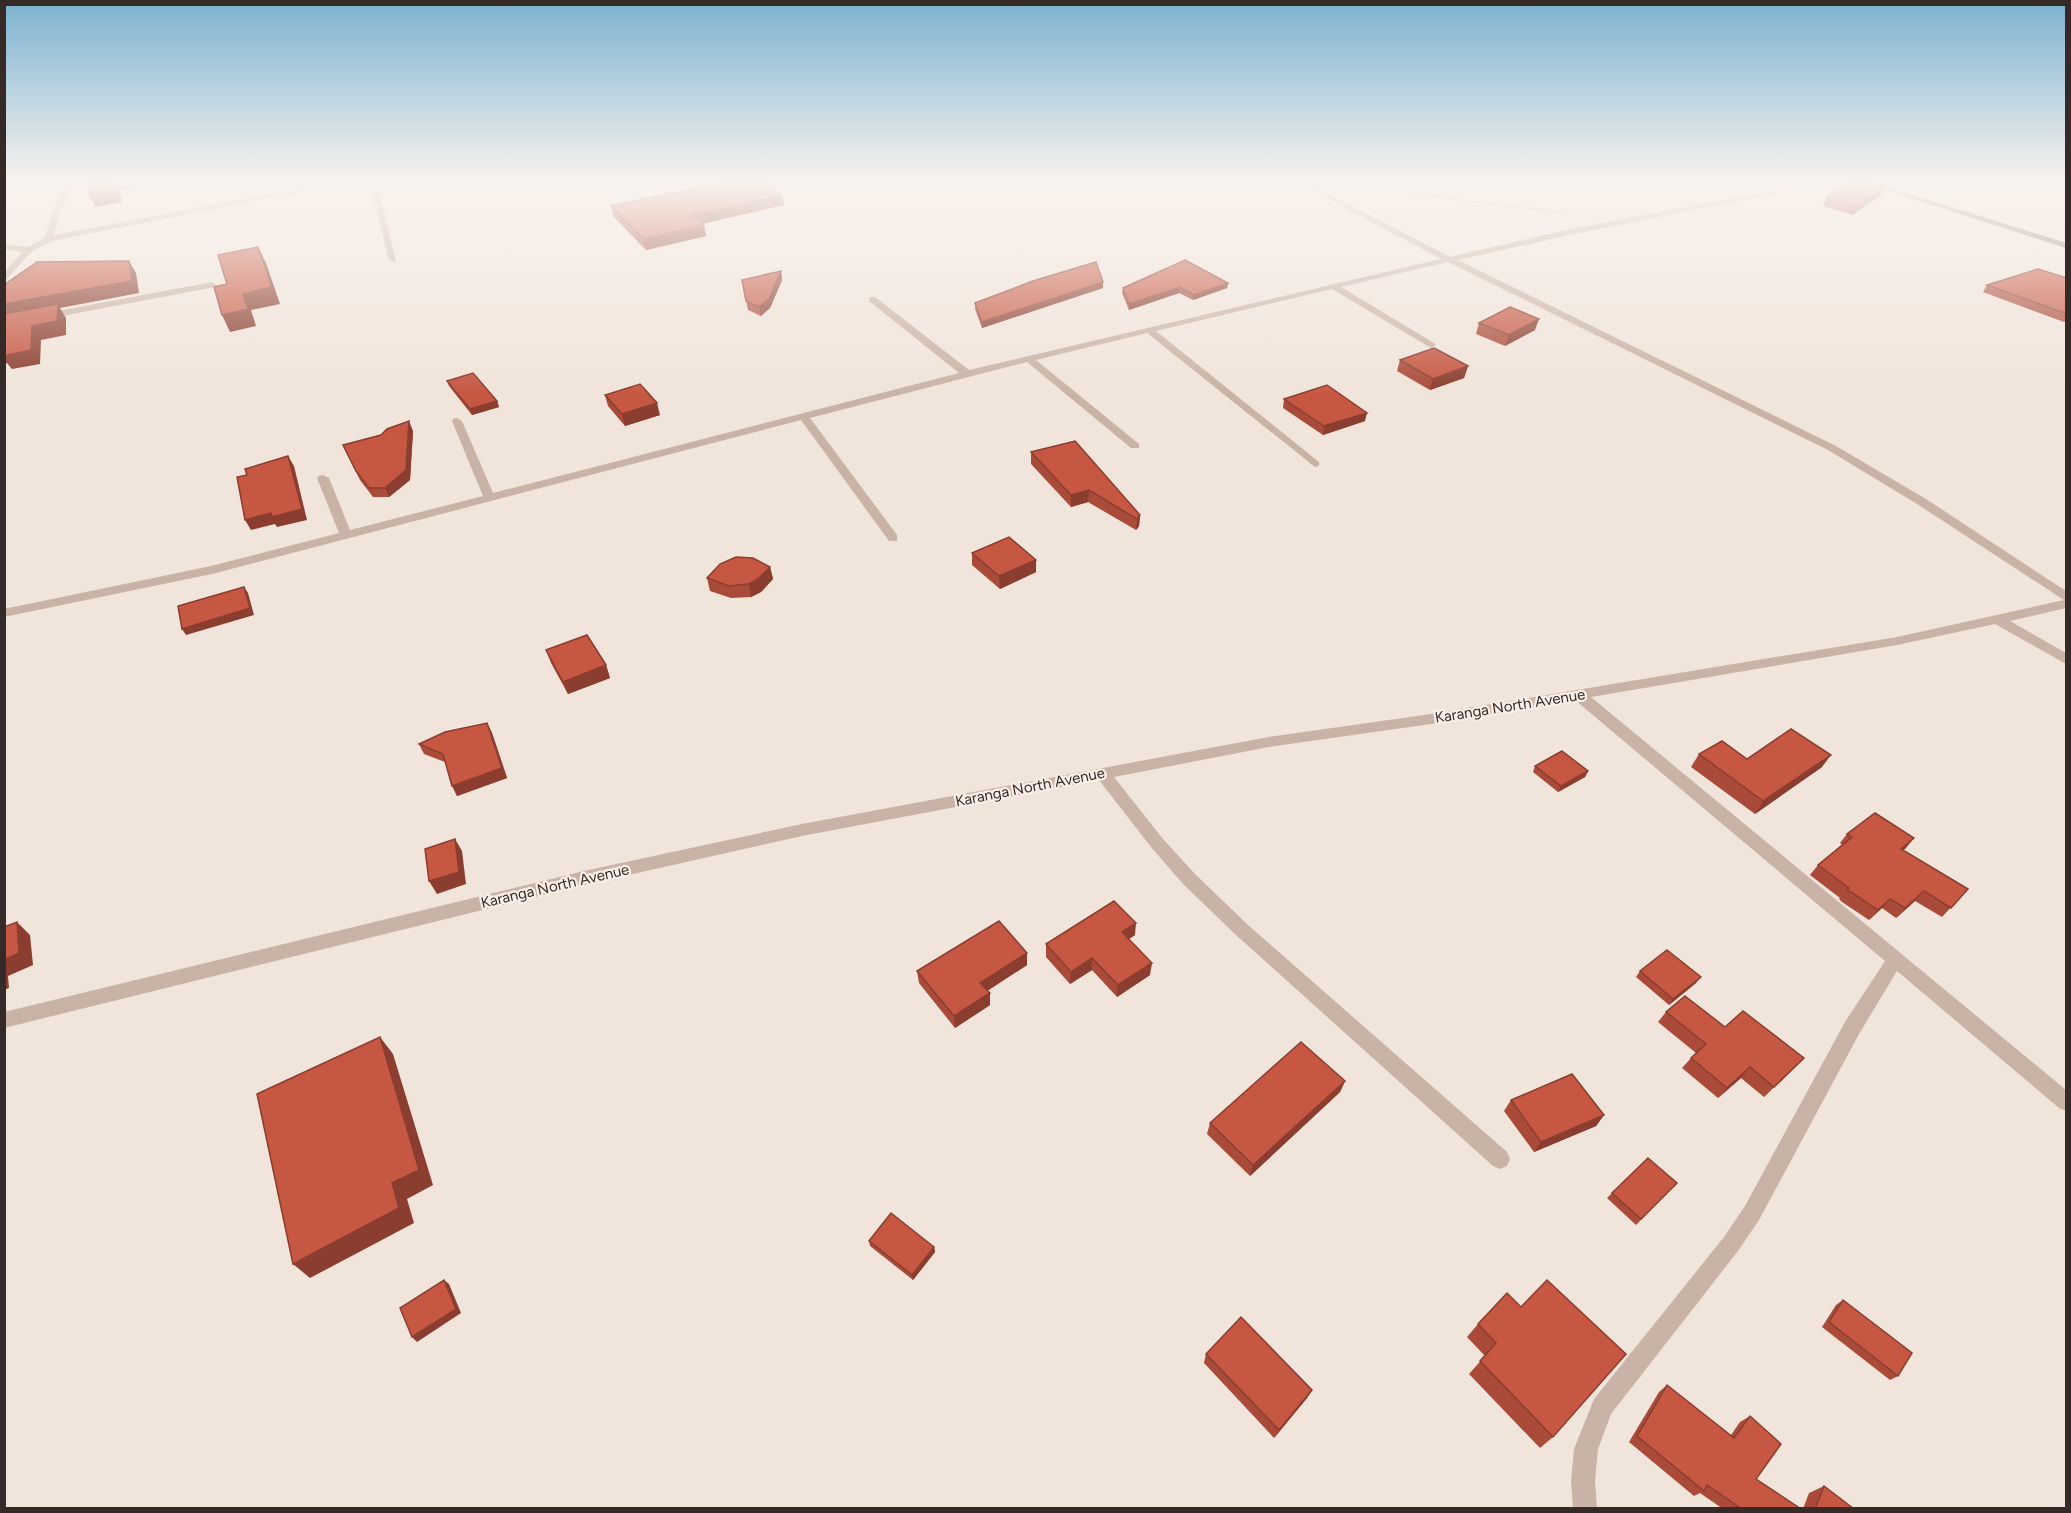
<svg xmlns="http://www.w3.org/2000/svg" width="2071" height="1513" font-family="Figtree,sans-serif">
<style>
.lines{fill:none;stroke-linecap:round;stroke-linejoin:round}
.path{stroke:#b59d90;stroke-width:2;stroke-dasharray:1.5 1.5;stroke-linecap:butt}
.street{fill:#c9b3a6;fill-rule:evenodd}
.secondary{fill:#9d8177;fill-rule:evenodd}
.wall{fill:#aa4b3a}
.shaded-wall{fill:#8b3d2f}
.building{fill:#c65743;stroke:#8b3d2f;stroke-width:1.5}
.labels{text-anchor:middle;dominant-baseline:central;stroke-width:4.5;stroke-linejoin:round;paint-order:stroke}
.street-label{font-size:15px;fill:#352a27;stroke:#f9efe6}
</style>
<rect width="100%" height="100%" fill="#f1e4da"/>
<g class="lines">
<!-- path -->
<g class="path">
<path d="M2059,183L2066,187"/>
<path d="M1352,186L1565,213"/>
</g>
<!-- street -->
<g class="street">
<path d="M65,183H73L61,210L54,235L328,183H345L52,241L31,252L4,282V273L22,252L4,249V244L27,247L45,238L53,210Z"/>
<path d="M370,183H378L396,262L389,260Z"/>
<path d="M596,183H604L607,188L600,190Z"/>
<path d="M1298,183H1308L1450,257L1570,229L1811,183H1828L1570,235L1458,260L1836,446L1926,499L2066,591V608L2010,621L2066,653V664L1995,624L1897,645L1591,697L2066,1090V1111L2059,1108L1897,971L1859,1034L1759,1220L1738,1251L1611,1414L1598,1449L1595,1481L1597,1508H1573L1571,1481L1574,1449L1594,1399L1724,1237L1745,1206L1845,1022L1885,961L1575,700L1431,724L1269,747L1114,777L1163,839L1195,874L1248,925L1507,1152L1510,1159L1507,1166L1500,1169L1493,1166L1236,935L1183,884L1151,847L1099,780L802,836L584,885L4,1028V1012L584,871L802,824L1269,737L1431,714L1897,637L2064,600L1917,504L1828,450L1448,262L1341,287L1434,343L1436,345L1431,348L1332,289L1156,331L1319,462V466L1315,467L1147,333L1036,360L1139,444V448H1131L1027,362L810,418L897,535V541H889L801,420L212,574L4,617V609L211,566L339,533L317,478L319,476L323,475L329,478L350,530L483,496L452,421L453,419L457,418L462,421L493,493L959,373L869,301V297H875L969,370L1441,259Z"/>
<path d="M212,282L217,285L215,287L4,327V321Z"/>
</g>
<!-- secondary -->
<path class="secondary" d="M1863,183H1875L2066,243V248Z"/>
</g>
<!-- wall -->
<g class="wall">
<path d="M1885,186L1880,196L1852,215L1823,206L1827,196Z"/>
<path d="M784,205L702,224L706,236L646,250L613,216L611,206Z"/>
<path d="M781,271L782,280L770,308L761,316L748,310L742,280Z"/>
<path d="M2067,278V320L2064,322L1983,292L1987,285Z"/>
<path d="M1103,282V288L982,328L975,309V303Z"/>
<path d="M1228,283L1227,288L1193,300L1179,293L1129,310L1122,293L1123,288Z"/>
<path d="M1479,323L1535,330L1505,346L1476,334Z"/>
<path d="M1400,360L1468,366L1464,378L1430,390L1397,371Z"/>
<path d="M447,381L497,401L499,407L472,415L449,386Z"/>
<path d="M605,395L660,415L625,426L608,406Z"/>
<path d="M1284,399L1365,421L1323,435L1283,408Z"/>
<path d="M413,431L410,480L389,497H373L360,480L343,445Z"/>
<path d="M1031,452L1140,515L1139,526L1136,530L1088,502L1071,507L1031,464Z"/>
<path d="M972,553L1036,560V572L1000,589L972,565Z"/>
<path d="M770,567L773,579L761,592L751,597L731,598L710,591L707,578Z"/>
<path d="M546,650L606,665L610,678L568,694L551,663Z"/>
<path d="M487,723L492,733L507,778L457,796L445,762L424,754L419,744Z"/>
<path d="M1699,754L1747,759L1822,767L1755,814L1691,767Z"/>
<path d="M1535,766L1588,771L1585,777L1558,792L1533,772Z"/>
<path d="M1847,834L1906,848L1903,850L1968,889L1942,917L1915,901L1896,918L1882,908L1869,920L1842,902L1839,899L1840,898L1810,875L1818,865L1842,845L1840,843Z"/>
<path d="M1135,935L1129,939L1150,975L1117,997L1092,970L1070,984L1046,957V944Z"/>
<path d="M1027,965L987,991L990,993V1005L955,1028L919,983L917,971Z"/>
<path d="M1640,971L1696,983L1669,1005L1636,977Z"/>
<path d="M1666,1012L1725,1027L1794,1068L1764,1097L1741,1078L1718,1098L1682,1068L1691,1058L1696,1053L1658,1022Z"/>
<path d="M1345,1081L1340,1092L1250,1176L1207,1134L1210,1123Z"/>
<path d="M1511,1100L1604,1115L1596,1126L1534,1152L1504,1111Z"/>
<path d="M1677,1183L1636,1225L1607,1198L1612,1193Z"/>
<path d="M869,1241L934,1247L935,1252L913,1280L870,1246Z"/>
<path d="M1843,1300L1898,1376L1890,1380L1822,1327L1836,1305Z"/>
<path d="M1521,1307L1553,1437L1540,1448L1469,1374L1485,1356L1467,1337L1478,1324Z"/>
<path d="M1206,1354L1312,1390L1307,1398L1274,1438L1204,1363Z"/>
<path d="M1667,1385L1731,1435L1740,1422L1750,1416L1756,1479L1801,1509H1723L1700,1493L1694,1496L1629,1442L1659,1392Z"/>
<path d="M1824,1486L1854,1509H1803L1809,1493Z"/>
</g>
<!-- shaded-wall -->
<g class="shaded-wall">
<path d="M114,183H153L119,189L122,202L96,207L89,195Z"/>
<path d="M1885,186L1880,196L1852,215L1857,206Z"/>
<path d="M782,195L784,205L695,225L693,215Z"/>
<path d="M704,225L706,236L646,250L644,239Z"/>
<path d="M258,247L266,263L280,304L251,310L256,326L230,332L222,315L243,294Z"/>
<path d="M129,261L136,273L139,293L60,308L66,318V335L41,340L40,364L12,369L7,363L4,364V304Z"/>
<path d="M781,271L782,280L770,308L761,316L759,307Z"/>
<path d="M1103,282V288L982,328V322Z"/>
<path d="M1228,283L1227,288L1193,300L1194,295Z"/>
<path d="M1180,287L1179,293L1129,310V304Z"/>
<path d="M1539,319L1535,330L1505,346L1509,335Z"/>
<path d="M1468,366L1464,378L1430,390L1433,379Z"/>
<path d="M497,401L499,407L472,415L470,409Z"/>
<path d="M657,403L660,415L625,426L622,414Z"/>
<path d="M1367,413L1365,421L1323,435L1324,426Z"/>
<path d="M409,421L413,431L410,480L389,497L385,488Z"/>
<path d="M288,456L294,466L307,520L277,527L275,524L251,530L245,520Z"/>
<path d="M1089,490L1088,502L1071,507V495Z"/>
<path d="M1140,515L1139,526L1136,530L1137,519Z"/>
<path d="M1036,560V572L1000,589L999,576Z"/>
<path d="M770,567L773,579L761,592L751,597L749,584Z"/>
<path d="M244,587L248,593L254,615L186,635L182,629Z"/>
<path d="M606,665L610,678L568,694L563,682Z"/>
<path d="M487,723L492,733L507,778L457,796L452,786Z"/>
<path d="M1831,755L1822,767L1755,814L1763,801Z"/>
<path d="M1588,771L1585,777L1558,792L1561,786Z"/>
<path d="M1914,838L1906,848L1893,859L1901,849Z"/>
<path d="M455,839L462,851L466,884L437,894L429,881Z"/>
<path d="M1924,891L1915,901L1896,918L1905,908Z"/>
<path d="M1890,899L1882,908L1869,920L1878,910Z"/>
<path d="M17,922L30,935L33,965L8,976L9,988L4,990V960Z"/>
<path d="M1136,923L1135,935L1121,944L1122,932Z"/>
<path d="M1027,953V965L981,995L980,983Z"/>
<path d="M1092,958V970L1070,984L1071,972Z"/>
<path d="M1152,963L1150,975L1117,997L1118,985Z"/>
<path d="M1701,977L1696,983L1669,1005L1673,999Z"/>
<path d="M990,993V1005L955,1028L954,1016Z"/>
<path d="M380,1037L393,1054L433,1185L407,1199L414,1223L310,1278L293,1264L392,1183Z"/>
<path d="M1750,1067L1741,1078L1718,1098L1727,1088Z"/>
<path d="M1345,1081L1340,1092L1250,1176L1253,1165Z"/>
<path d="M1604,1115L1596,1126L1534,1152L1541,1142Z"/>
<path d="M934,1247L935,1252L913,1280L912,1275Z"/>
<path d="M444,1280L449,1284L461,1313L417,1342L412,1337Z"/>
<path d="M1312,1390L1307,1398L1274,1438L1279,1430Z"/>
</g>
<!-- building -->
<g class="building">
<path d="M89,183H114L115,190L89,195Z"/>
<path d="M719,183H766L782,195L693,215L704,225L644,239L611,206Z"/>
<path d="M1847,183H1872L1885,186L1857,206L1827,196Z"/>
<path d="M258,247L272,287L243,294L248,309L222,315L214,287L227,284L218,255Z"/>
<path d="M1185,260L1228,283L1194,295L1180,287L1129,304L1123,288Z"/>
<path d="M129,261L132,281L4,304V285L37,262Z"/>
<path d="M1096,262L1103,282L982,322L975,303L1033,281Z"/>
<path d="M2038,269L2067,278V314L1987,285Z"/>
<path d="M781,271L769,299L759,307L746,301L742,280Z"/>
<path d="M58,304L57,321L32,326L31,350L4,356V314Z"/>
<path d="M1510,307L1539,319L1509,335L1479,323Z"/>
<path d="M1434,348L1468,366L1433,379L1400,360Z"/>
<path d="M473,373L497,401L470,409L447,381Z"/>
<path d="M640,384L657,403L622,414L605,395Z"/>
<path d="M1327,385L1367,413L1324,426L1284,399Z"/>
<path d="M409,421L406,470L385,488H369L356,471L343,445L381,435L387,429Z"/>
<path d="M1075,441L1140,515L1137,519L1089,490L1071,495L1031,452Z"/>
<path d="M288,456L302,509L272,517L271,513L245,520L237,477L247,475L245,469Z"/>
<path d="M1009,537L1036,560L999,576L972,553Z"/>
<path d="M736,557L753,558L770,567L758,579L749,584L729,586L707,578L720,564Z"/>
<path d="M244,587L250,608L182,629L178,606Z"/>
<path d="M587,635L606,665L563,682L546,650Z"/>
<path d="M487,723L502,768L452,786L443,754L419,744L445,732Z"/>
<path d="M1791,729L1831,755L1763,801L1699,754L1722,741L1747,759Z"/>
<path d="M1562,751L1588,771L1561,786L1535,766Z"/>
<path d="M1875,813L1914,838L1901,849L1968,889L1951,908L1924,891L1905,908L1890,899L1878,910L1851,892L1847,890L1849,888L1818,865L1852,837L1847,834Z"/>
<path d="M455,839L459,872L429,881L425,849Z"/>
<path d="M1114,901L1136,923L1122,932L1152,963L1118,985L1092,958L1071,972L1046,944Z"/>
<path d="M999,921L1027,953L980,983L990,993L954,1016L917,971Z"/>
<path d="M17,922L19,953L4,960V927Z"/>
<path d="M1667,950L1701,977L1673,999L1640,971Z"/>
<path d="M1685,996L1725,1027L1743,1011L1804,1058L1774,1087L1750,1067L1727,1088L1691,1058L1706,1044L1666,1012Z"/>
<path d="M380,1037L419,1170L392,1183L399,1208L293,1264L257,1094Z"/>
<path d="M1301,1042L1345,1081L1253,1165L1210,1123Z"/>
<path d="M1572,1074L1604,1115L1541,1142L1511,1100Z"/>
<path d="M1648,1158L1677,1183L1641,1219L1612,1193Z"/>
<path d="M891,1213L934,1247L912,1275L869,1241Z"/>
<path d="M444,1280L456,1309L412,1337L400,1308Z"/>
<path d="M1547,1280L1626,1354L1553,1437L1480,1361L1496,1343L1478,1324L1507,1293L1521,1307Z"/>
<path d="M1843,1300L1912,1353L1898,1376L1829,1322Z"/>
<path d="M1241,1317L1312,1390L1279,1430L1206,1354Z"/>
<path d="M1667,1385L1734,1438L1750,1416L1781,1444L1756,1479L1801,1509H1742L1707,1485L1704,1491L1637,1436Z"/>
<path d="M1824,1486L1854,1509H1815Z"/>
</g>
<!-- sky -->
<linearGradient id="sky" x2="0" y2="1"><stop stop-color="#7bb2d0"/><stop offset="0.46" stop-color="#f9f3ee"/><stop offset="1" stop-color="#f9f3ee" stop-opacity="0"/></linearGradient>
<rect width="2071" height="395" fill="url(#sky)"/>
<g class="labels">
<!-- street labels -->
<g class="street-label">
<text transform="translate(1510 706) rotate(-9)">Karanga North Avenue</text>
<text transform="translate(1030 787) rotate(-11)">Karanga North Avenue</text>
<text transform="translate(555 886) rotate(-13)">Karanga North Avenue</text>
</g>
</g>
<!-- border -->
<rect width="2071" height="1513" fill="none" stroke="#352a27" stroke-width="12"/>
</svg>
